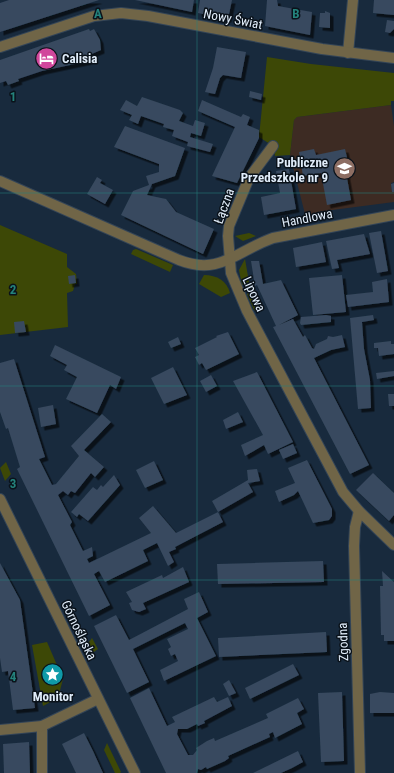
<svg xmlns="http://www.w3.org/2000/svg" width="394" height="773" font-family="'Roboto Condensed',sans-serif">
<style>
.education{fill:#3d2b23}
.green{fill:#3d4806}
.building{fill:#37495e;filter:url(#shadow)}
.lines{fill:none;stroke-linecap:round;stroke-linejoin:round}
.minor-casing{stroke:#344557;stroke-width:12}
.tertiary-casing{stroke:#344557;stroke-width:12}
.minor{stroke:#706547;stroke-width:10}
.tertiary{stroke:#706547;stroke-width:10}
.grid{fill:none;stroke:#24827c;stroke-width:1;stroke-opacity:0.55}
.labels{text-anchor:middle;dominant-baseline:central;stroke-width:3;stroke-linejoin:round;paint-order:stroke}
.street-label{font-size:13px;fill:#e1edfa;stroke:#0a121a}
.poi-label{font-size:13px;font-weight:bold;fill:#e1edfa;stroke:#0a121a;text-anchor:start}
.grid-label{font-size:13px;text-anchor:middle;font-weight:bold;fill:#24827c;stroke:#0a121a;stroke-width:3;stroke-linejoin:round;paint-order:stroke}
</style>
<defs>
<filter id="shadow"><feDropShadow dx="3.5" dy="3.5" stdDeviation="0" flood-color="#0009"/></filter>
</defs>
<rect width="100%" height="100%" fill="#182a3d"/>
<!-- education -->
<path class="education" d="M391,105L394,126V182L391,183L392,192H394V202L317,212L314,217L306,218L290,155L294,120L297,117Z"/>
<!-- green -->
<g class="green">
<path d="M267,57L311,64L394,73V101H391V105L297,117L294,120L290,155L275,156L273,146L259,137Z"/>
<path d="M0,225L67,254V267L76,274L77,284H75L73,291L67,293L68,327L0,335Z"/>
<path d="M249,233L256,236L243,241L235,236Z"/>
<path d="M136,249L173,265L170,272L131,254L133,250Z"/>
<path d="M245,259L249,282L242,285L239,270Z"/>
<path d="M204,275C217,275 227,281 230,293L221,297L199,284Z"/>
<path d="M251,292L260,310L257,311L254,310L247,294Z"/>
<path d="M6,462L11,474L5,481L0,468Z"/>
<path d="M92,638L98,649L90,655L86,646Z"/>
<path d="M47,642L63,679L58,698L43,706L32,645Z"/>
<path d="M107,743L121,772L120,773H115L104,750Z"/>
</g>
<!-- building -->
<g class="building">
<path d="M9,0H99L0,32V3Z"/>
<path d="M135,0H194L192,12Z"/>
<path d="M200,0H232L228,19L198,13Z"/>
<path d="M267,0H277L278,6L312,12L310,35L265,26Z"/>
<path d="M374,0H394V15L373,13Z"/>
<path d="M325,11L330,13V28L319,27L320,13H325Z"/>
<path d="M387,20L394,21V29L390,33L385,32Z"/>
<path d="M89,29L90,31L94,29L100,40L101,50L87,56L89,61L42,71L18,79L19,81L8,85L6,81L0,83V60Z"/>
<path d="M217,47L246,52L241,78L223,75L220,78L215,94L205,92L213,68Z"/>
<path d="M250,91L262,94L261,100L249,97Z"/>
<path d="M142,97L180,110L183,113L179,121L193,126L195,120L205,123L201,136L191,133L190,137L213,144L210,152L187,146L188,142L172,136L174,130L163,127L164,124L141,116L138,124L129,120L132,115L120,110L126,100L137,106Z"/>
<path d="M202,100L241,117L243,114L250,117L247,125L259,130V138L237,183L212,176L235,127L198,111Z"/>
<path d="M125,126L185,148L175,176L152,184L147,195L166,199L176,212L214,229L203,254L121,215L133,191L149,185L146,176L159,172V164L114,147Z"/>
<path d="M314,149L316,155L345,149L349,166L345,167L351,200L327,205L321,173L303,176L299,152Z"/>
<path d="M289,169L296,209L264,215L261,197L280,193L276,171Z"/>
<path d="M97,177L102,180L100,183L113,190L105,204L87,194Z"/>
<path d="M394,183V192H392L391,184Z"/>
<path d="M381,231L388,271L377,273L369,233Z"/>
<path d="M364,234L370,254L337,260L339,268L332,269L326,241Z"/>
<path d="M322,242L326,262L296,267L293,248Z"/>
<path d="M251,261H259L263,284L281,280L298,315L279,325L293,319L303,337L305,335L312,348L314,349L316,344L327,339L328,336L333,337L342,335L345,347L331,350L314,358L369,465L350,474L273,327L276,326L257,285L255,286Z"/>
<path d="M75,275L76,283L69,284L68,276Z"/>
<path d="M342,275L346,312L313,315L309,278Z"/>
<path d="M387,279L389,302L348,307L346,295L373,292L372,282Z"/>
<path d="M326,315L331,316V322L301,325L300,323L301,317Z"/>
<path d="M373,315L374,320L362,322L364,349L370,380L371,408L358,409L350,318Z"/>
<path d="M24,321L26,332L15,333L14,322Z"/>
<path d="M228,332L239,354L206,370L202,363L199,365L195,357L199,355L195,348L217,337L216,336Z"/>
<path d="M178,337L181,344L171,348L168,342Z"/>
<path d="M391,341V344H394V354L379,356L378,348H374V343Z"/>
<path d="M55,345L121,377L116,389L110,385L97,413L66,399L77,377L64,370L67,365L50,356Z"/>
<path d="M14,359L45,457L39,459L52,485L56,484L79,456L71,446L102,414L111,422L84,450L104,467L95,477L91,473L75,493L71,491L68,495L63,491L58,495L72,522L70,525L83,551L92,547L93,556L87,559L89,563L151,533L139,518L153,506L176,533L218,512L223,522L175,547L176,549L169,552L174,562L168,566L157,543L143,550L148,561L105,582L99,571L94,574L110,605L89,616L17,469L20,467L8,428L6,429L0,412V363Z"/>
<path d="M173,367L187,395L164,404L151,378Z"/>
<path d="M394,371V376L377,379L376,373Z"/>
<path d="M257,372L293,442L268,454L264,445L245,456L241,445L263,435L233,381Z"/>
<path d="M211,375L217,386L206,392L200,381Z"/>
<path d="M388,394H394V406H389Z"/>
<path d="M53,405L56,424L41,427L38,408Z"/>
<path d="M238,412L243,422L226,429L223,420Z"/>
<path d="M293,444L297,453L283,459L279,450Z"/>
<path d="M307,460L332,509V516L329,520L313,523L298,491L294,495L279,502L275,491L295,483L288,468Z"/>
<path d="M154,461L163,480L145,488L136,470Z"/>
<path d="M257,469L260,481L248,483L253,492L218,512L212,501L248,480L247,470Z"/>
<path d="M373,473L394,493V515L389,521L356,490Z"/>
<path d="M114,475L120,485L88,521L79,514L77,517L71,512L93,487L97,490L101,485L103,487Z"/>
<path d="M323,561L324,582L218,584L217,564Z"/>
<path d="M0,563L20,600L35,708L13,710L8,671L2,672L0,658Z"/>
<path d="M183,567L189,582L143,603L146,609L139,612L132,610L129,603L132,602L126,592L162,575L163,578Z"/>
<path d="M382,571L394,582V641H384V635H381L380,586H383Z"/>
<path d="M199,592L208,612L197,618L216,656L164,681L160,670L178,661L175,654L171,656L168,649L171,647L167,639L188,629L185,623L133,649L149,682L127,693L94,626L116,615L129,640L188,609L184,599Z"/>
<path d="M326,632L327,652L219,657L218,638Z"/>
<path d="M293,664L299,675L250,699L245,688Z"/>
<path d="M229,680L236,693L229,696L223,684Z"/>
<path d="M149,688L167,726L175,722L172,717L214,697L217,702L228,697L232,706L204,721L205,723L198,726L197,724L187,729H178L177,734L188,755H193L197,750L196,748L207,741L214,738L215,741L268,718L266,714L298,698L304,709L297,713L302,724L275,738L273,732L269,734L270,737L228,756L229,758L225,761L207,769L206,767L201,770L198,769L197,773H166L130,698Z"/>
<path d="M342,692L344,761L321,762L318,693Z"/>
<path d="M380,692L394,693V713H370V694Z"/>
<path d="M84,733L93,751L103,773H76L62,744Z"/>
<path d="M29,742L30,773H4L3,744Z"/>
<path d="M298,751L303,762L292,768L281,773H253Z"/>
</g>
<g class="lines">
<defs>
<g id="minor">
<path d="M348,53L353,0"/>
<path d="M273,146L249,178L229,226L228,236L231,273L247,311L343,492L359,511L394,545"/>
<path d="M359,511L355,527L354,546L360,773"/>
<path d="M42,726V773"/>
<path d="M0,730L42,726L98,699"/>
</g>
<g id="tertiary">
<path d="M0,47L94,16L121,13L148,16L322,49L394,58"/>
<path d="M0,181L179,260C220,276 236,251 273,238L394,215"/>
<path d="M0,499L135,773"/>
</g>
</defs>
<!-- minor casing -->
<use href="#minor" class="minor-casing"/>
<!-- tertiary casing -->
<use href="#tertiary" class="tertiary-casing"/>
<!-- minor -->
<use href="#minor" class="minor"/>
<!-- tertiary -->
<use href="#tertiary" class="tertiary"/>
</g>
<!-- grid -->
<path class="grid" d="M197,0V773M0,193H394M0,386H394M0,580H394"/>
<!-- icons -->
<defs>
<symbol id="hotel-disc" viewBox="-11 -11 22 22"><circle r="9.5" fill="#d1479c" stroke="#0a121a"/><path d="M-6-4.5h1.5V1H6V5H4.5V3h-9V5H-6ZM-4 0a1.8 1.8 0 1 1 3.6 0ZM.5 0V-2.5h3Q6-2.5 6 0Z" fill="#fff"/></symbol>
<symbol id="school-disc" viewBox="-11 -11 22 22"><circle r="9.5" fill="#8d6e63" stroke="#0a121a"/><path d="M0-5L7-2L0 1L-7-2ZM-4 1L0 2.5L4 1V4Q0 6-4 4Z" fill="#fff"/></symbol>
<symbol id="sight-disc" viewBox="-11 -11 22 22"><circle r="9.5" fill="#0f9aa8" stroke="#0a121a"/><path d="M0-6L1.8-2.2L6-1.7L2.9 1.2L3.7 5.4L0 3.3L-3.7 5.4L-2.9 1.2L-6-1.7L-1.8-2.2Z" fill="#fff"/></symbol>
</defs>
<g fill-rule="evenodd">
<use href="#hotel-disc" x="34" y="46" width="25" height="25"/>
<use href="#school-disc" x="332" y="156" width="25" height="25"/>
<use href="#sight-disc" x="40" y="662" width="25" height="25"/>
</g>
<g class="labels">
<!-- street labels -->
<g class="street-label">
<text transform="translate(233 19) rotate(11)">Nowy Świat</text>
<text transform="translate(224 206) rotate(-70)">Łączna</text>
<text transform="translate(307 218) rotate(-11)">Handlowa</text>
<text transform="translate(254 294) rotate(65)">Lipowa</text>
<text transform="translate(79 630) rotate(64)">Górnośląska</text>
<text transform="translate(343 642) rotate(-92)">Zgodna</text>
</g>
<!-- poi labels -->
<g class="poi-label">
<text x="62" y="58">Calisia</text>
<text x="328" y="162" text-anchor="end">Publiczne<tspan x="328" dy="15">Przedszkole nr 9</tspan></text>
<text x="53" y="696" text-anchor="middle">Monitor</text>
</g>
</g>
<g class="grid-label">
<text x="98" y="18">A</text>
<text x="296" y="18">B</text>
<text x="13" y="101">1</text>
<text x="13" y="294">2</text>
<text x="13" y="488">3</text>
<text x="13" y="681">4</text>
</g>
</svg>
